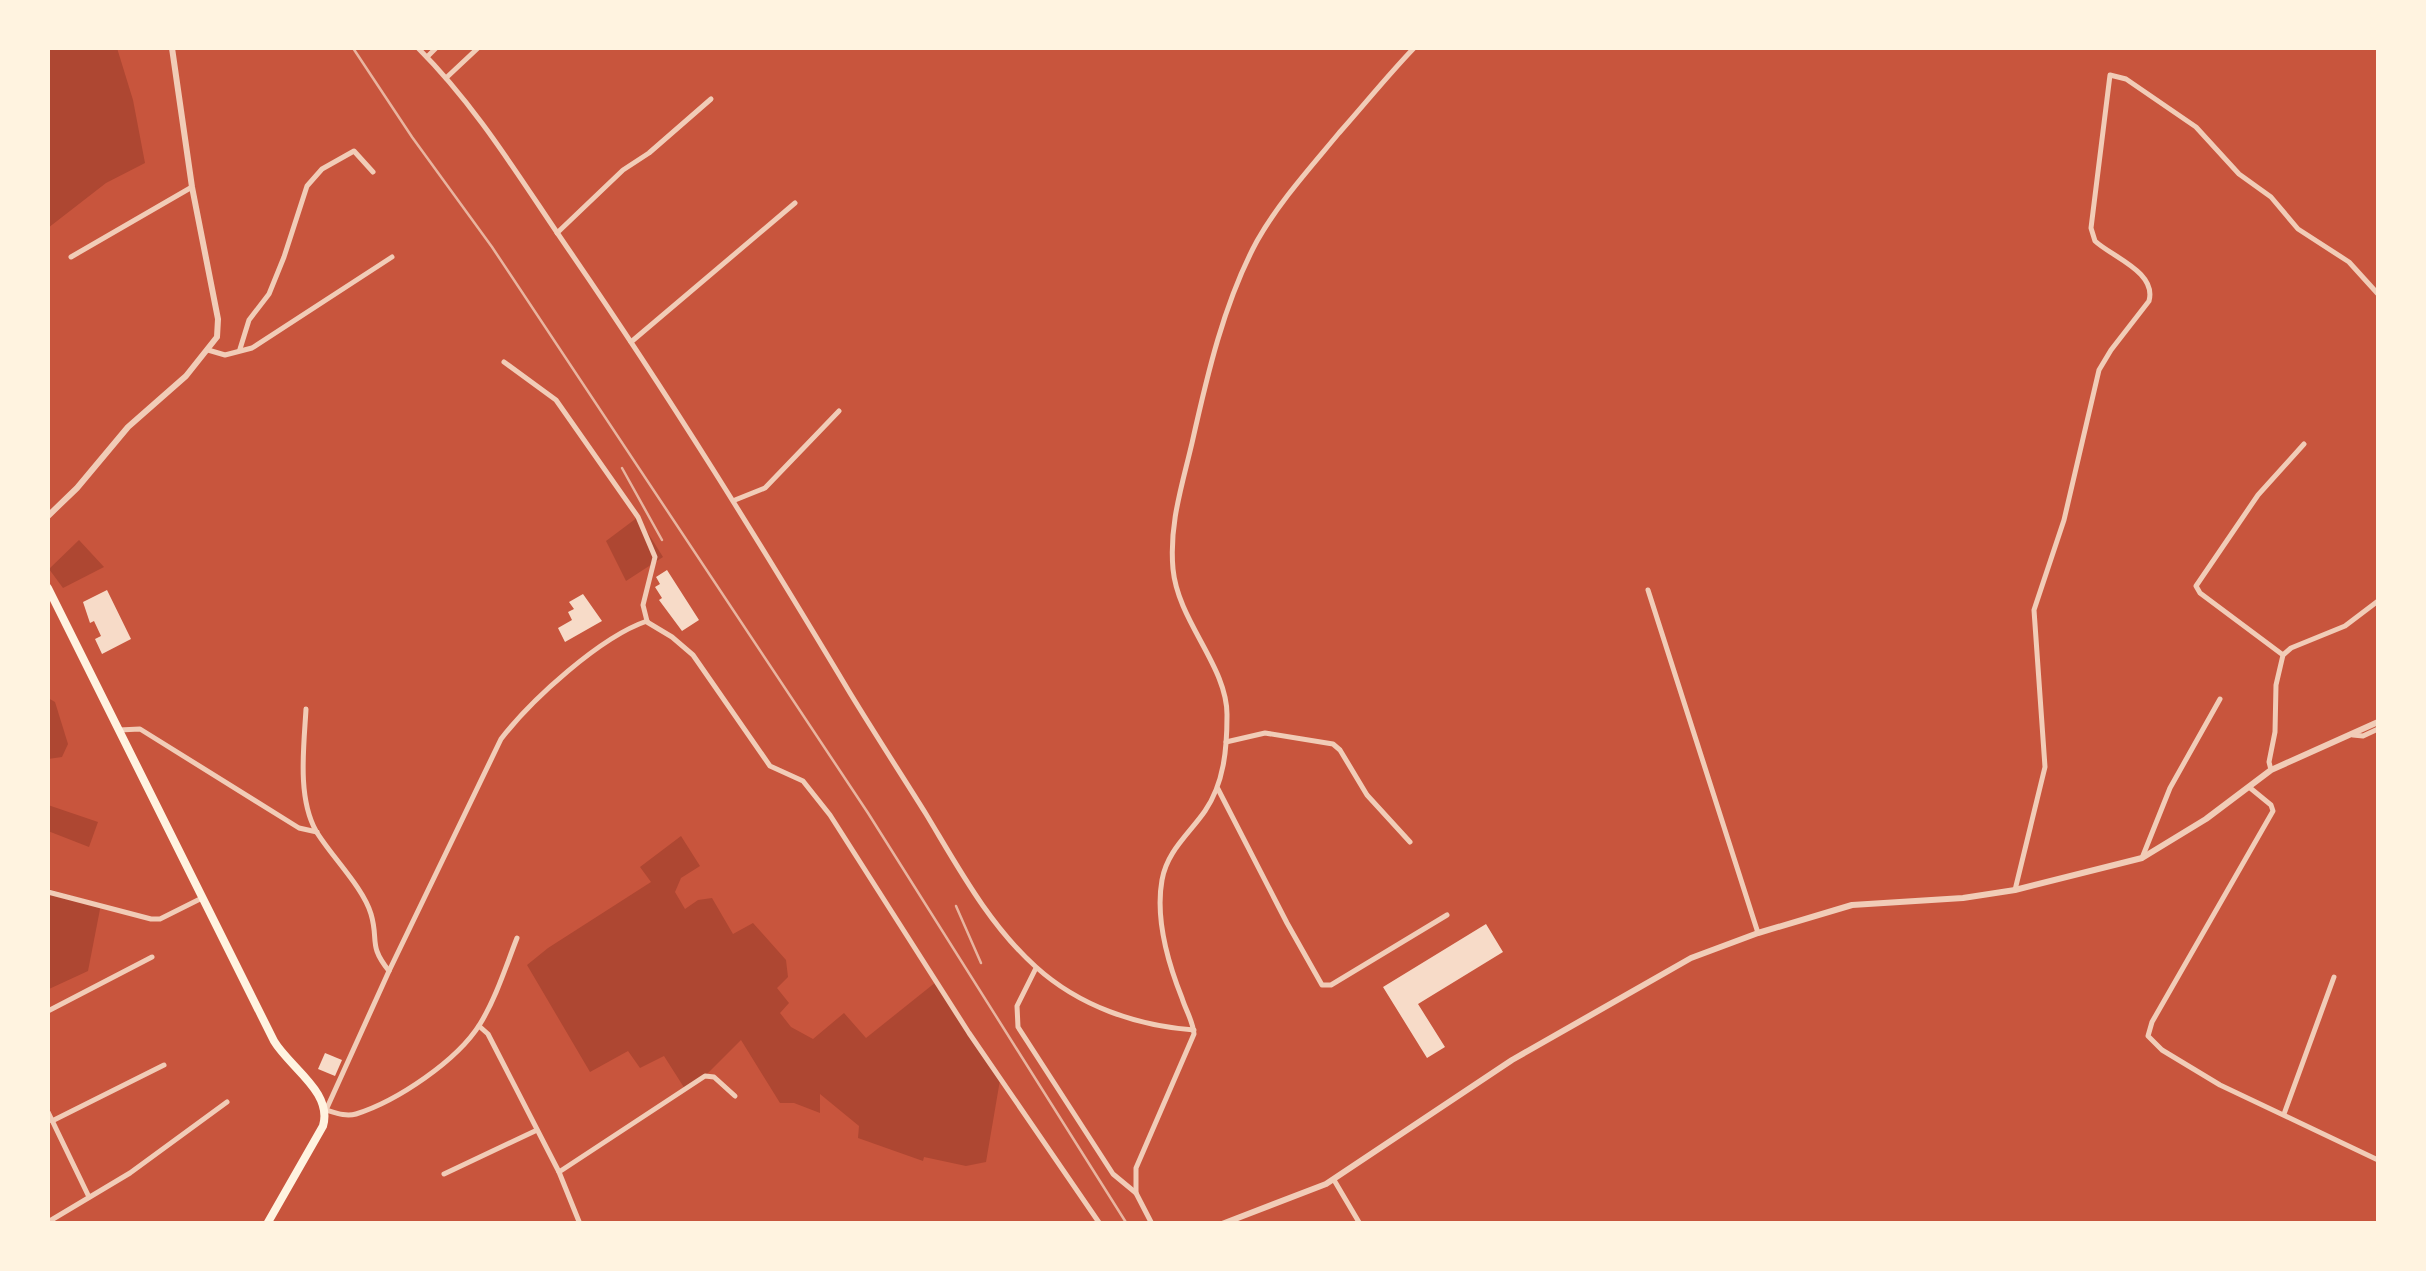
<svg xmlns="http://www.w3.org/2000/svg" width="2426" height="1271" font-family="'Noto Serif',serif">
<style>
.green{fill:#ae4732}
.building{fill:#f7dbc8}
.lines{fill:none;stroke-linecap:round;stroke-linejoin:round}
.minor{stroke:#f1ccb7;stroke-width:5}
.tertiary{stroke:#f1ccb7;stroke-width:6}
.primary{stroke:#fff3e0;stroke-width:8}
.rail{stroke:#e9b49f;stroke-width:2.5}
</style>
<rect width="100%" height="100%" fill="#c8553d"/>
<!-- green -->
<g class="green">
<path d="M48,48H117L133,100L145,163L106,183L48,228Z"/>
<path d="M638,517L663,557L626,581L606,541Z"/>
<path d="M79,540L104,567L63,588L49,569Z"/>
<path d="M48,698L55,702L68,744L62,757L48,759Z"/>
<path d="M48,805L98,822L89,847L48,831Z"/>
<path d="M681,836L700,866L681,878L675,892L685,909L698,900L712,898L733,934L753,923L786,960L788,977L777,988L789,1003L780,1013L791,1027L813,1039L844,1013L866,1038L936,982L1000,1080L986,1162L966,1166L924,1157L923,1161L858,1138L859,1126L820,1094V1113L794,1103H780L741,1040L705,1076L685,1089L664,1056L640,1068L628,1051L590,1072L527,965L548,948L651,882L640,867Z"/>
<path d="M48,889L101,904L88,971L49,989Z"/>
</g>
<!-- building -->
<g class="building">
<path d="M667,570L699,620L682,631L659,600L662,598L655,587L660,584L656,577Z"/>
<path d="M107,590L131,639L102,654L95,639L101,636L94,621L90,623L83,602Z"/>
<path d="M583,594L602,621L565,642L558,628L572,620L568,612L574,609L569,602Z"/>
<path d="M1486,924L1503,952L1418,1004L1445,1047L1427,1058L1383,987Z"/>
<path d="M325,1053L342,1060L335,1076L318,1069Z"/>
</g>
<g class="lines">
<!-- minor -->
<g class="minor">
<path d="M418,48C479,109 522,182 571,253C670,397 760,543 850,693C875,734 901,774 926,814C958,867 989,925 1036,967C1079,1006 1137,1026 1194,1030"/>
<path d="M427,57L436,48"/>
<path d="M446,78L478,48"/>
<path d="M557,233L623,170L649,153L711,99"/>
<path d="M71,257L192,187"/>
<path d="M631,342L795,203"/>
<path d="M240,349L249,320L269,294L284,257L307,186L322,169L354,151L373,172"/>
<path d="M208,350L225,355L252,348L392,257"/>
<path d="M504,362L556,400L638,517L655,557L643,605L647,621"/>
<path d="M735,500L765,488L839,411"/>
<path d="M1648,590L1758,933"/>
<path d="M647,622L672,637L693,655L770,766L803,781L830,815L969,1033L1100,1224"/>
<path d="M2283,655L2200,593L2196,586L2258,495L2304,444"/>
<path d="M306,709C304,746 297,797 316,831C331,856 363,887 371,914C379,941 368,945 389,971"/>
<path d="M119,730L140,729L299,828L317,832"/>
<path d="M2353,735L2363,736L2378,729"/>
<path d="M1226,742L1265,733L1333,744L1340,750L1367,795L1410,842"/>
<path d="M2271,770L2269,762L2275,732L2276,685L2283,655L2291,648L2345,626L2378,601"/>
<path d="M2249,787L2271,805L2273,811L2152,1022L2148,1036L2162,1050L2220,1085L2378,1160"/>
<path d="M1218,789L1287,923L1322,985H1331L1447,915"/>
<path d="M2142,858L2170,788L2220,699"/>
<path d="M2015,890L2045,767L2034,610L2064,520L2099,370L2111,350L2149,301C2157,272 2112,257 2095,241L2091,228L2110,75L2126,79L2196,127L2239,174L2271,197L2298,229L2349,262L2378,294"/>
<path d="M48,892L151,919H160L202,898"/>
<path d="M517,938C506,966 496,998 480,1024C457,1061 397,1101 356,1114C346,1117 336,1113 326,1110L389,971L501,739C531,700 600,637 647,621"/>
<path d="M1036,968L1017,1006L1018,1027L1113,1174L1136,1193"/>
<path d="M48,1011L152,957"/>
<path d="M479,1026L488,1034L559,1172L580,1224"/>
<path d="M48,1112L89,1197"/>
<path d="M2284,1114L2334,977"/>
<path d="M52,1121L164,1065"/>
<path d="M559,1172L705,1076L714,1077L735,1096"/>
<path d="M444,1174L535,1131"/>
<path d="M1334,1180L1360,1224"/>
<path d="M48,1222L130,1173L227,1102"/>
<path d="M1152,1224L1136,1193V1168L1194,1034C1193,1021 1186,1011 1182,998C1168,963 1155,919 1162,880C1167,851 1189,834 1205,811C1224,783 1227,749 1227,716C1228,667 1178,622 1173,569C1169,524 1182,486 1192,443C1207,376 1224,302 1257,241C1279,202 1310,168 1339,133C1364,105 1388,75 1414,48"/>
</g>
<!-- tertiary -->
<g class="tertiary">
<path d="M48,516L77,488L128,427L186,376L217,337L218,319L192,187L172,48"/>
<path d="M1222,1224L1326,1184L1512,1060L1691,958L1758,933L1852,905L1963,898L2015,890L2142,858L2206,819L2271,770L2378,722"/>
</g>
<!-- primary -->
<path class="primary" d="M48,588L274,1041C290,1068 333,1092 323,1126L267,1224"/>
<!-- rail -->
<g class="rail">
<path d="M353,48L412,137L492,247L868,813L1127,1224"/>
<path d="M622,468L662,540"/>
<path d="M956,906L981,963"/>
</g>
</g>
<!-- border -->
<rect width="2426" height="1271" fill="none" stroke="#fff3e0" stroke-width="100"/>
</svg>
